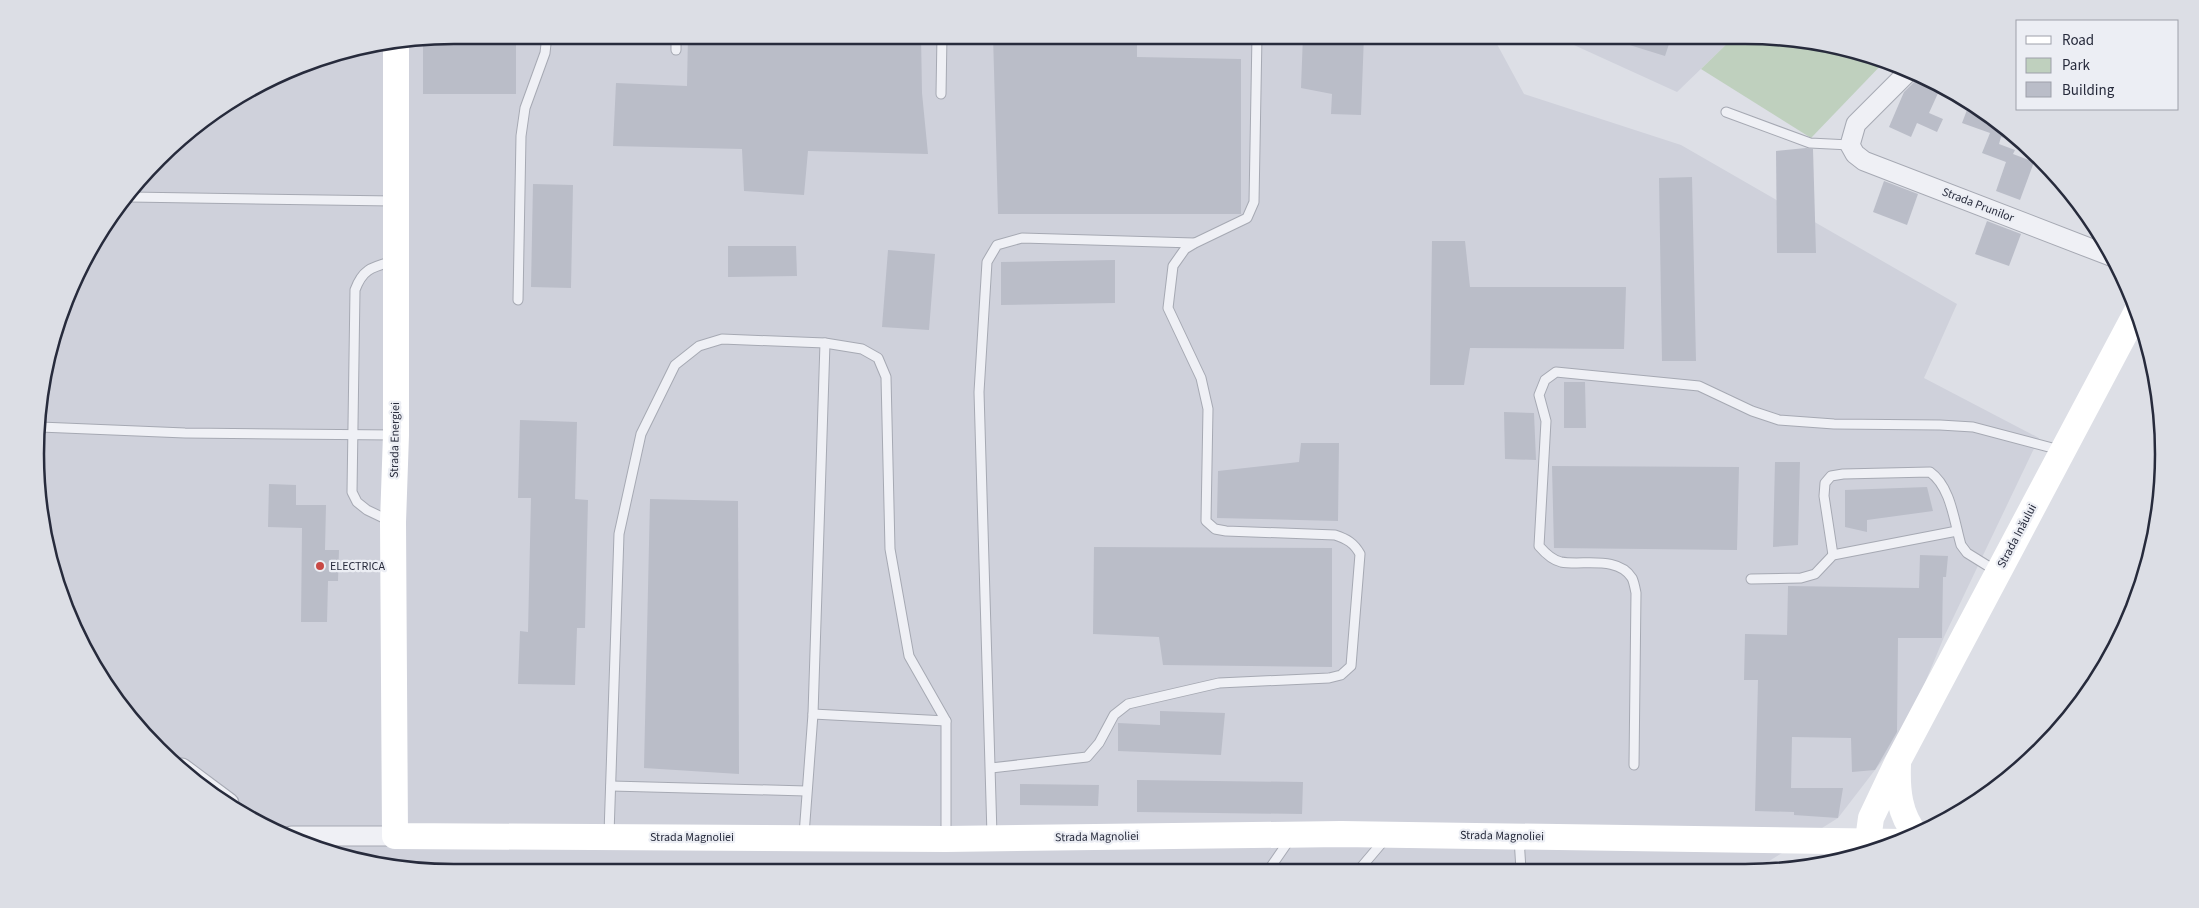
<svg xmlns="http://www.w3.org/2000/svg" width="2199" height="908" font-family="'Source Sans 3',sans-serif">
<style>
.built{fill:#cfd1db}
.green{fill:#bfd0be}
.building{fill:#babdc8}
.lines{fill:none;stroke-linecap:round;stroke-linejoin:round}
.lane-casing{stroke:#a6a9b3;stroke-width:11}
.street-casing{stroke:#a6a9b3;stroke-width:21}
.lane{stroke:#eff0f5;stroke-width:9}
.street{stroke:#eff0f5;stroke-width:19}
.secondary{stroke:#fff;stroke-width:26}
.poi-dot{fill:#c84945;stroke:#eceef4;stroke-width:2}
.labels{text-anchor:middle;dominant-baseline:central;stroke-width:4.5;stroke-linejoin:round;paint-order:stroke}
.street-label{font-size:12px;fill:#272b3c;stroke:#eceef4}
.poi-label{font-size:12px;fill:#272b3c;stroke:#eceef4;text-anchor:start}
.rim{fill:none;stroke:#272b3c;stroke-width:2.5}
</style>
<rect width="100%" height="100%" fill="#dddfe6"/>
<!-- built -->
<g class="built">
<path d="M454,35H1492L1524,94L1681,145L1957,304L1924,378L2039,438L1944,637L1905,731L1838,818L1766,863V869L454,873L320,851L199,786L105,687L67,615L43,536L39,399L57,319L91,245L178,139L244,91L319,57Z"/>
<path d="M1552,35H1736L1677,92Z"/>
</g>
<!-- green -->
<path class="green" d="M1736,35L1879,57L1886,60L1811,138L1701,69Z"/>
<!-- building -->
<g class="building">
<path d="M454,35H516V94H423V40Z"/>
<path d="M688,35H921L922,93L928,154L808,151L804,195L744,191L742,149L613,146L616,83L687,86Z"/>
<path d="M993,35H1137V57L1241,59V214H998Z"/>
<path d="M1303,35H1364L1361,115L1331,114L1332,94L1301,88Z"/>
<path d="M1608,35H1672L1665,56L1607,38Z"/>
<path d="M1915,81L1939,91L1929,113L1943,119L1937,132L1917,123L1911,137L1889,127L1904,92Z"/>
<path d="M1970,102L2024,142L2023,145L2001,137L1999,144L2015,150L2013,154L2034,162L2020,200L1996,191L2006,162L1982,153L1990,133L1962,123Z"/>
<path d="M1806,148L1813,149L1816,253H1777L1776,151Z"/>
<path d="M1692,177L1696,361H1662L1659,178Z"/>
<path d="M1884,181L1918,194L1907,225L1873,212Z"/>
<path d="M533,184L573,185L571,288L531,287Z"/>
<path d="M1987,221L2021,234L2009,266L1975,254Z"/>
<path d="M1432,241H1465L1470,287H1626L1624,349L1470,348L1464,385H1430Z"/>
<path d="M728,246H796L797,276L728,277Z"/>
<path d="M888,250L935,254L929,330L882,327Z"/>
<path d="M1115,260V303L1001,305V262Z"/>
<path d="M1564,382H1585L1586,428H1564Z"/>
<path d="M1504,412L1534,413L1536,460L1505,459Z"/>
<path d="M520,420L577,422L575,499L588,500L585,628H577L575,685L518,684L520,631L528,632L531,498H518Z"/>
<path d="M1301,443H1339L1338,521L1217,518L1218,471L1299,462Z"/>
<path d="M1775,462H1800L1798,545L1773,547Z"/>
<path d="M1552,466L1739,467L1737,550L1554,548Z"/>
<path d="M269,484L296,485V505H326L325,550H339L338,581H328L327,622H301L302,528L268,527Z"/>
<path d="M1927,487L1933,511L1867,520V532L1845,527V490Z"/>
<path d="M650,499L738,501L739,774L644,768Z"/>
<path d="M1094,547L1332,548V667L1163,665L1159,637L1093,634Z"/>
<path d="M1920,555L1948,556L1946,577H1943L1942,638H1898L1897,732L1875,770L1852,772L1851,738L1792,737L1791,788H1843L1838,818L1794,815V812L1755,811L1758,680H1744L1745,634L1787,635L1788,586L1919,588Z"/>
<path d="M1160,711L1225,713L1221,755L1118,751V723L1160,725Z"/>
<path d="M1137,780L1303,782L1302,814L1137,812Z"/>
<path d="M1020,784L1099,785L1098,806L1020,805Z"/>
</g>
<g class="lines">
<defs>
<g id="lane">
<path d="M676,50V35"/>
<path d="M941,94L942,35"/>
<path d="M1726,112L1810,143L1850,145"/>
<path d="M130,197L393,201"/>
<path d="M518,300L521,136L525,108L545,53L547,35"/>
<path d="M40,427L185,433L394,435"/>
<path d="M390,521L367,510L357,502L352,492L355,290C363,268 373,267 394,261"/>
<path d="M1833,555L1824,496L1825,483L1831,476L1843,474L1930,472C1951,487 1954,521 1961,545L1967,553L1996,571"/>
<path d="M1751,579L1801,578L1815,574L1833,555L1957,531"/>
<path d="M813,714L946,721"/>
<path d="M1634,765L1636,593C1635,588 1634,582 1632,578C1618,555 1582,566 1561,562C1552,560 1545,553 1539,546L1546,421L1539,395L1545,380L1556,372L1699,386L1752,411L1779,420L1834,424L1940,425L1973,427L2060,450"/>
<path d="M991,768L1087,757L1099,743L1114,715L1128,704L1219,683L1329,678L1341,675L1351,666L1360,554C1354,543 1347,539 1335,535L1226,531L1215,529L1206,521L1208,409L1201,378L1168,308L1173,266L1185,249L1195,243L1247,218L1254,202L1257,35"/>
<path d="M611,786L806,791"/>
<path d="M609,834L619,534L641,434L675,365L699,346L722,339L825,343L862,349L878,358L886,377L890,549L909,656L946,721V836"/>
<path d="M804,835L813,714L825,343"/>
<path d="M992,835L979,392L987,262L997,245L1022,238L1194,243"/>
<path d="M1519,838L1521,870"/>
<path d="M1268,871L1290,839"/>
<path d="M1358,871L1386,838"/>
</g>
<g id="street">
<path d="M1909,71L1856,124L1850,145L1855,154L1864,161L2113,257"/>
<path d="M182,768L229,803"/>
<path d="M291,836H395"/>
</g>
</defs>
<!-- lane casing -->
<use href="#lane" class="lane-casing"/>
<!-- street casing -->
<use href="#street" class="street-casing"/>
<!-- lane -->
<use href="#lane" class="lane"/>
<!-- street -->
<use href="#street" class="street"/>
<!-- secondary -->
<g class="secondary">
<path d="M396,45V435L393,522L395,836L946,839L1341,834L1903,842"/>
<path d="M1898,764C1897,790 1899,814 1916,835"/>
<path d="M1868,840L1871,818L1898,761L2137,311"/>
</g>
</g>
<!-- markers -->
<circle class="poi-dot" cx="320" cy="566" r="5"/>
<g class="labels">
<!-- street labels -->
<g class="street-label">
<text transform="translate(1978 205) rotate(21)">Strada Prunilor</text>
<text transform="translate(395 440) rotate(-89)">Strada Energiei</text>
<text transform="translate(2017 536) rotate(-62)">Strada Inăului</text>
<text transform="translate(1502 836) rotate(1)">Strada Magnoliei</text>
<text x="692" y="837">Strada Magnoliei</text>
<text transform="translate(1097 837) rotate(-1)">Strada Magnoliei</text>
</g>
<!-- poi labels -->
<g class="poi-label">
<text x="330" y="566">ELECTRICA</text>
</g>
</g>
<!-- crop -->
<path d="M0 0H2199V908H0ZM454 44H1745A410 410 0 0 1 2155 454V454A410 410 0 0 1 1745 864H454A410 410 0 0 1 44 454V454A410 410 0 0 1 454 44Z" fill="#dcdee5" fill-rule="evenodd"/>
<path class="rim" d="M454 44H1745A410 410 0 0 1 2155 454V454A410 410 0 0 1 1745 864H454A410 410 0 0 1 44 454V454A410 410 0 0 1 454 44Z"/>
<!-- legend -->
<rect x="2016" y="20" width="162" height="90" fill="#eceef4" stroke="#9da0aa"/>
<rect x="2026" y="36" width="25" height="8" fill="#ffffff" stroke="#9da0aa"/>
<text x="2062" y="45" font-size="15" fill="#272b3c">Road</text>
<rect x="2026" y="58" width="25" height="15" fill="#bfd0be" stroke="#9da0aa"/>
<text x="2062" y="70" font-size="15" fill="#272b3c">Park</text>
<rect x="2026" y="82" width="25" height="15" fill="#babdc8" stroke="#9da0aa"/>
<text x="2062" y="95" font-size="15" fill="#272b3c">Building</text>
</svg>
